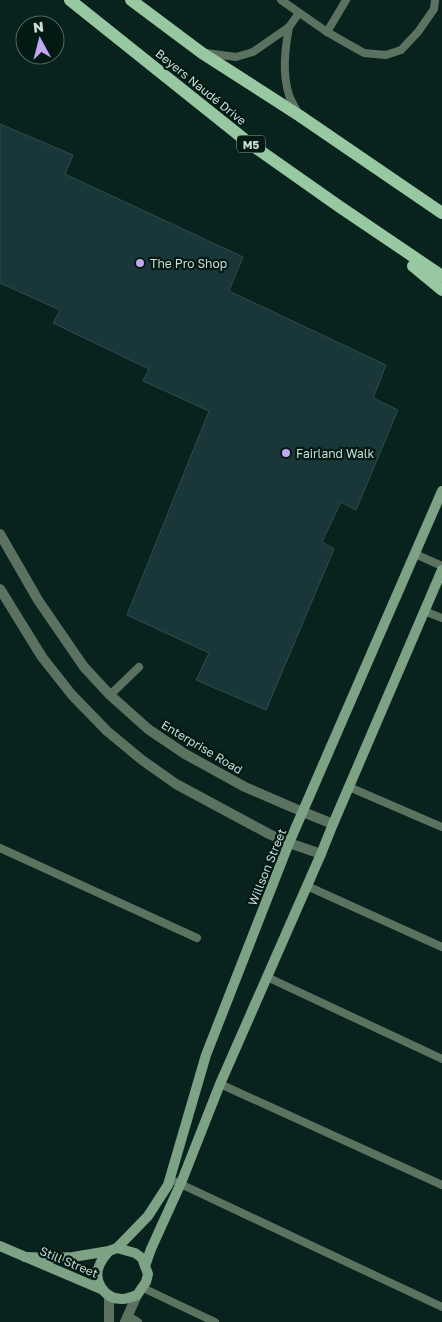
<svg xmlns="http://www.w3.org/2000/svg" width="442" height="1322" font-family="'Golos Text',sans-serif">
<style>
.building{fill:#193638;stroke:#2f4c4e}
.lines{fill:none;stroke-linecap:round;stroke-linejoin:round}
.lane{stroke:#5b7260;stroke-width:8}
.street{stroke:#5b7260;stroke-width:10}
.secondary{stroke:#7da285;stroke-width:10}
.primary{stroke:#98c8a2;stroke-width:12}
.poi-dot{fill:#c4a7f1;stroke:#011a14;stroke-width:2}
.labels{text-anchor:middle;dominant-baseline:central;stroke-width:4.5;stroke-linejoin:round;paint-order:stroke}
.shield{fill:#011a14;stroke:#90a29c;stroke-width:1}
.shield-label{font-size:11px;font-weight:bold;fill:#cddcd7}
.street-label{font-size:12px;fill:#cddcd7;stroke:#011a14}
.poi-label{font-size:12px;fill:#cddcd7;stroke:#011a14;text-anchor:start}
</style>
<rect width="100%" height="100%" fill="#08231d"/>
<!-- building -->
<path class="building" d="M0,124L73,155L65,174L243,257L229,291L386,365L373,398L398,410L356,510L341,502L322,542L334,549L266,710L196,680L209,653L127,615L209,411L143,381L149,369L53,323L60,310L0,283Z"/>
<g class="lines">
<!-- lane -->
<g class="lane">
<path d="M281,0L327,32L364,53L386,55L401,50L418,32L434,9L435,0"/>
<path d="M289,27C285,49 282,73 289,95C291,101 295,107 298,113"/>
<path d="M327,32L346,0"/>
<path d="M206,53L236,57L253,52L289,27L299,13"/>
<path d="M415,554L442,566"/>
<path d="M424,611L442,618"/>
<path d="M110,695L139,667"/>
<path d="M349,787L442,827"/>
<path d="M0,848L197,938"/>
<path d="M307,886L442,947"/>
<path d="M267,977L442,1059"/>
<path d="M220,1084L442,1185"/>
<path d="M170,1179L442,1307"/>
<path d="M143,1288L215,1322"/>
<path d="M128,1316L138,1322"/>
</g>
<!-- street -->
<g class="street">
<path d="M0,534L38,600L84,667L110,695L148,729L185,754L245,787L303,812L333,824"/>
<path d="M0,589L42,657L72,695L107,731L142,760L176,784L269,834L289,843L321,854"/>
<path d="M109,1295V1322"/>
<path d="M125,1322L137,1295"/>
</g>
<!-- secondary -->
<g class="secondary">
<path d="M0,1246L103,1290"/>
<path d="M117,1248L148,1216L168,1185L206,1055L289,843L442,491"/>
<path d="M25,1257L53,1258L73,1257L109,1251L117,1248L135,1253L142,1258L148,1274L146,1282L137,1295C132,1297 127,1299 122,1299C104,1299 92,1280 100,1264C102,1259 106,1255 109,1251"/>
<path d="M145,1266L151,1249L181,1183L220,1084L321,854L333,824L442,570"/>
</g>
<!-- primary -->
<g class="primary">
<path d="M70,0L249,143L340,207L442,276"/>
<path d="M131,0L202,53L300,116L442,213"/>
<path d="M413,266L442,290"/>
</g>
</g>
<!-- markers -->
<g class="poi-dot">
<circle cx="140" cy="263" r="5"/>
<circle cx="286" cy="453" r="5"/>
</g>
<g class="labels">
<!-- shield labels -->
<rect class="shield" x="237" y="135.5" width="28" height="17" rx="4"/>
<g class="shield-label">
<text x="251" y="144">M5</text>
</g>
<!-- street labels -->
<g class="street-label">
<text transform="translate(201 87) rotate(39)">Beyers Naudé Drive</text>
<text transform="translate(202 747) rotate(31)">Enterprise Road</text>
<text transform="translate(267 867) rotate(-68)">Willson Street</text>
<text transform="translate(69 1262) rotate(23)">Still Street</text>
</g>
<!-- poi labels -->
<g class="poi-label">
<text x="150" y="263">The Pro Shop</text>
<text x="296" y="453">Fairland Walk</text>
</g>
</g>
<!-- north arrow -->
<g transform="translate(40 40) rotate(353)"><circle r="24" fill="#011a14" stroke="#536862"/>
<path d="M0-4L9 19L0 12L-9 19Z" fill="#c4a7f1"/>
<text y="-8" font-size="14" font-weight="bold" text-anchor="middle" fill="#cddcd7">N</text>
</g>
</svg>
